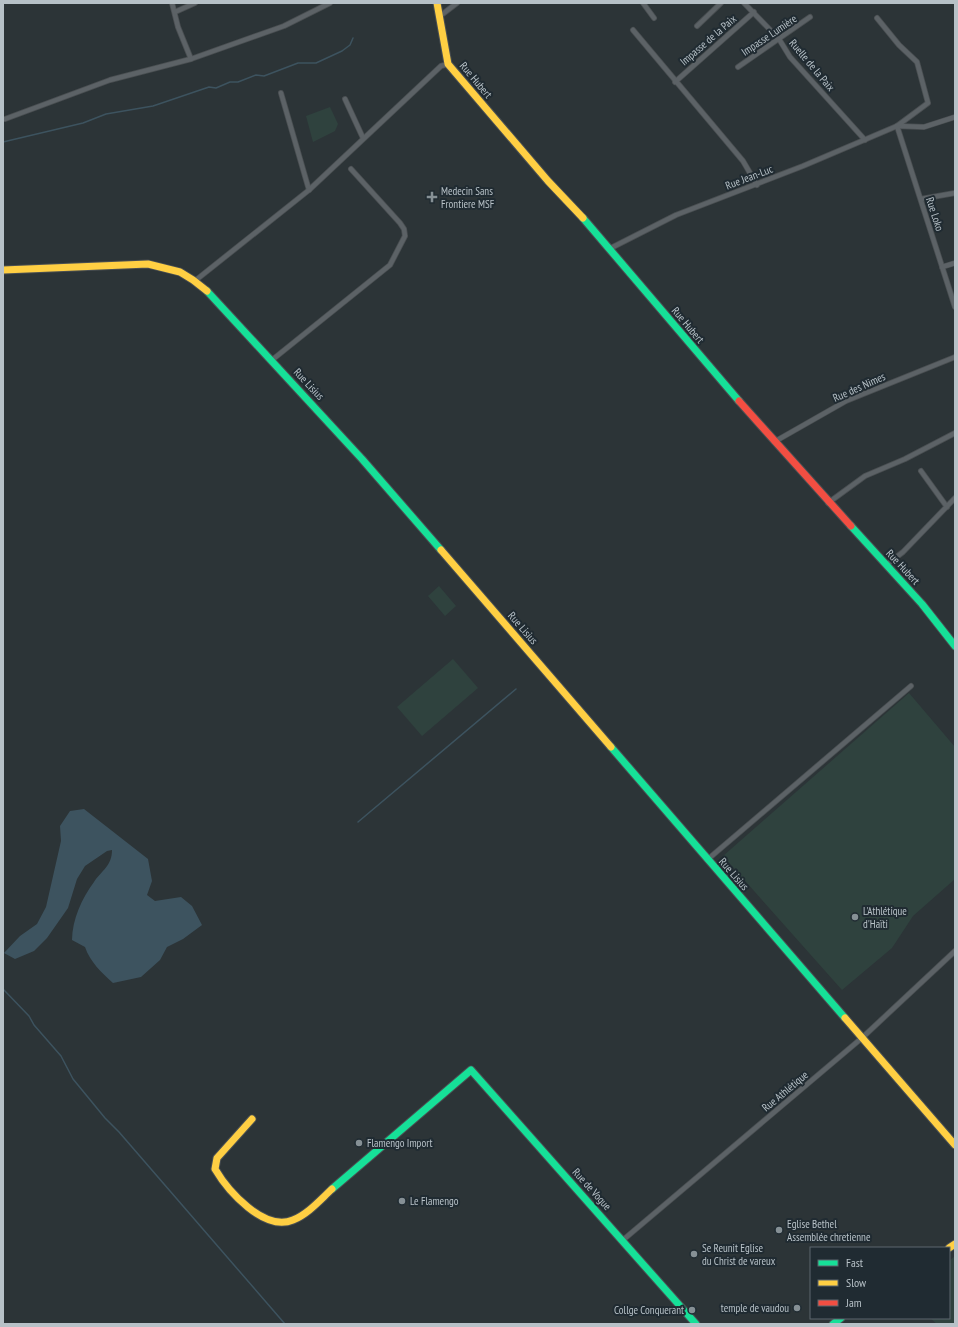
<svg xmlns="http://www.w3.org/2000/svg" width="958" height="1327" font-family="'PT Sans Narrow',sans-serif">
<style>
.green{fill:#2f423e}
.water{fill:#3d535f}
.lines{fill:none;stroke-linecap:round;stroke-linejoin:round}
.stream{stroke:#3d535f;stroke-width:1.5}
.street-casing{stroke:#4a4f52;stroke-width:6}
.fast-casing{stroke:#4a4f52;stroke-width:9}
.slow-casing{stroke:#4a4f52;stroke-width:9}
.jam-casing{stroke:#4a4f52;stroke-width:9}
.street{stroke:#5c6266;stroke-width:4.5}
.fast{stroke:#16e098;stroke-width:7}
.slow{stroke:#ffcf43;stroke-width:7}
.jam{stroke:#f24e42;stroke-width:7}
.poi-dot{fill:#869095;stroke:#202b32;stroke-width:1.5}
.labels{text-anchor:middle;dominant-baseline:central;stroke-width:4;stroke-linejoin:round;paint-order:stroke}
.street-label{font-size:11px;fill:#b7c1c7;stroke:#202b32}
.poi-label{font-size:11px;fill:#b7c1c7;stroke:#202b32;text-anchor:start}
</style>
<rect width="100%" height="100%" fill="#2c3437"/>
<!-- green -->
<g class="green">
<path d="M330,107L338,124L335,131L313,142L306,116Z"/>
<path d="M439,586L456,606L445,616L428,596Z"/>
<path d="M453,659L478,688L422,736L397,707Z"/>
<path d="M909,693L955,747V879L913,916L892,948L842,990L723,856Z"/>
<path d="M955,1256V1324H937L930,1318H949V1261Z"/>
</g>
<!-- water -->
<path class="water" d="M84,809L148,859L152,881L147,895L155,901L181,897L192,906L202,925L183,939L167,947L160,960L141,977L113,983C102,973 90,962 85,947L72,940C72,920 82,898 94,882C102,870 112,866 112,850L107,851L85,866L77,879L68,908L47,938L34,951L15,959L4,953L20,936L37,924L46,907L61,841L60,826L70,811Z"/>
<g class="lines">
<!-- stream -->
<g class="stream">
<path d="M3,142L83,123L106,114L153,106L209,87L216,88L230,82H238L256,75L264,76L298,63H316L342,51L350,45L353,38"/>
<path d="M358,822L516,689"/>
<path d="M3,989L29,1016L34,1025L61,1056L73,1079L105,1118L119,1132L285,1324"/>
</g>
<defs>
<g id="street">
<path d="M172,3L178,27L191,59"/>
<path d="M643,3L654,18"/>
<path d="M744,3L779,39L790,57L865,140"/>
<path d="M175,12L195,3"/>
<path d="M440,16L457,3"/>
<path d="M697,26L721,3"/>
<path d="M633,30L743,161L757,185"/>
<path d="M738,67L810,17"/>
<path d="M675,82L754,12"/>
<path d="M281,93L309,190"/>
<path d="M345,99L363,138"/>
<path d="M5,119L110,80L191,59L284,26L330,3"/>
<path d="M897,126L955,307"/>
<path d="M897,126L924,127L955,117"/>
<path d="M921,199L955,193"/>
<path d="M609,249L676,215L803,166L897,126L928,103L917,62L899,45L877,18"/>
<path d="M942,267L955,263"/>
<path d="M196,280L309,190L441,66L448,64"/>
<path d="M272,360L390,265L405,236L404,229L400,223L351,169"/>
<path d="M774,442L846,401L955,357"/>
<path d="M921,471L947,507"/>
<path d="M828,503L865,476L905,459L955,433"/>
<path d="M886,565L903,552L955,498"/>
<path d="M707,860L911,686"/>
<path d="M623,1240L863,1037L955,951"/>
</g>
<g id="fast">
<path d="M583,218L739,401"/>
<path d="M207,291L362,459L441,550"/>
<path d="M851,526L922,604L955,646"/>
<path d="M611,747L845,1018"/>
<path d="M332,1189L471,1070L696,1324"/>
<path d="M833,1324L841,1318"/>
</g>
<g id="slow">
<path d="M437,3L448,64L548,181L583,218"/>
<path d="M3,270L148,264L180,272L193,280L207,291"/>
<path d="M441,550L611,747"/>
<path d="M845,1018L955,1145"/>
<path d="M252,1119L217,1158L215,1169C228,1191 264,1232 293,1220C308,1214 320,1200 332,1189"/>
<path d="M949,1248L955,1244"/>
</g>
<path id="jam" d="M739,401L851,526"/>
</defs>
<!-- street casing -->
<use href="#street" class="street-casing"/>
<!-- fast casing -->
<use href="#fast" class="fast-casing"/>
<!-- slow casing -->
<use href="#slow" class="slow-casing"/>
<!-- jam casing -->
<use href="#jam" class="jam-casing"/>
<!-- street -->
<use href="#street" class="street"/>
<!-- fast -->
<use href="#fast" class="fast"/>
<!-- slow -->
<use href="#slow" class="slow"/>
<!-- jam -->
<use href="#jam" class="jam"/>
</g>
<!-- markers -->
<g class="poi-dot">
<path d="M430 191h4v4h4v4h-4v4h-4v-4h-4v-4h4z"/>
<circle cx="855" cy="917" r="4"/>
<circle cx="359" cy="1143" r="4"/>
<circle cx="402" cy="1201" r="4"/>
<circle cx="779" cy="1230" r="4"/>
<circle cx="694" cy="1254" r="4"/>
<circle cx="797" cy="1308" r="4"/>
<circle cx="692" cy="1310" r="4"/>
</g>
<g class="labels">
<!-- street labels -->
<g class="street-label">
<text transform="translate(769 35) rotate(-34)">Impasse Lumière</text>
<text transform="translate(708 40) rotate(-41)">Impasse de la Paix</text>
<text transform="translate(812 65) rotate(50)">Ruelle de la Paix</text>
<text transform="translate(476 80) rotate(50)">Rue Hubert</text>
<text transform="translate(749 177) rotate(-21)">Rue Jean-Luc</text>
<text transform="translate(935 214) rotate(72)">Rue Loko</text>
<text transform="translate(688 325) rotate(50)">Rue Hubert</text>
<text transform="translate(309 384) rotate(47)">Rue Lisius</text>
<text transform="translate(859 387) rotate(-24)">Rue des Nimes</text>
<text transform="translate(903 567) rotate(47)">Rue Hubert</text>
<text transform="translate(523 628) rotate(49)">Rue Lisius</text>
<text transform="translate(734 874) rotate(49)">Rue Lisius</text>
<text transform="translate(785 1091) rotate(-40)">Rue Athlétique</text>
<text transform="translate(592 1189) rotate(48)">Rue de Vogue</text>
</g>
<!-- poi labels -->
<g class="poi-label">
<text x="441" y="191">Medecin Sans<tspan x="441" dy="13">Frontiere MSF</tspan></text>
<text x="863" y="911">L'Athlétique<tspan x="863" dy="13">d'Haïti</tspan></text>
<text x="367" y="1143">Flamengo Import</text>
<text x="410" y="1201">Le Flamengo</text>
<text x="787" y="1224">Eglise Bethel<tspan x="787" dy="13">Assemblée chretienne</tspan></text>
<text x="702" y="1248">Se Reunit Eglise<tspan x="702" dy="13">du Christ de vareux</tspan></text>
<text x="789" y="1308" text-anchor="end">temple de vaudou</text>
<text x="684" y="1310" text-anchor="end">Collge Conquerant</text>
</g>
</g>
<!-- border -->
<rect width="958" height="1327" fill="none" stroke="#b7c1c7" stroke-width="8"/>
<!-- legend -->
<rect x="810" y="1247" width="140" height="72" fill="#202b32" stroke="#5c676e"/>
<rect x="818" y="1260" width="20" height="6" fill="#16e098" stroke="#5c676e"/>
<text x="846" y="1267" font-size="12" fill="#b7c1c7">Fast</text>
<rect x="818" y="1280" width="20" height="6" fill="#ffcf43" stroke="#5c676e"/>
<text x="846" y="1287" font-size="12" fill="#b7c1c7">Slow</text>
<rect x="818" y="1300" width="20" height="6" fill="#f24e42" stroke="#5c676e"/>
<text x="846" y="1307" font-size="12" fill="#b7c1c7">Jam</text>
</svg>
